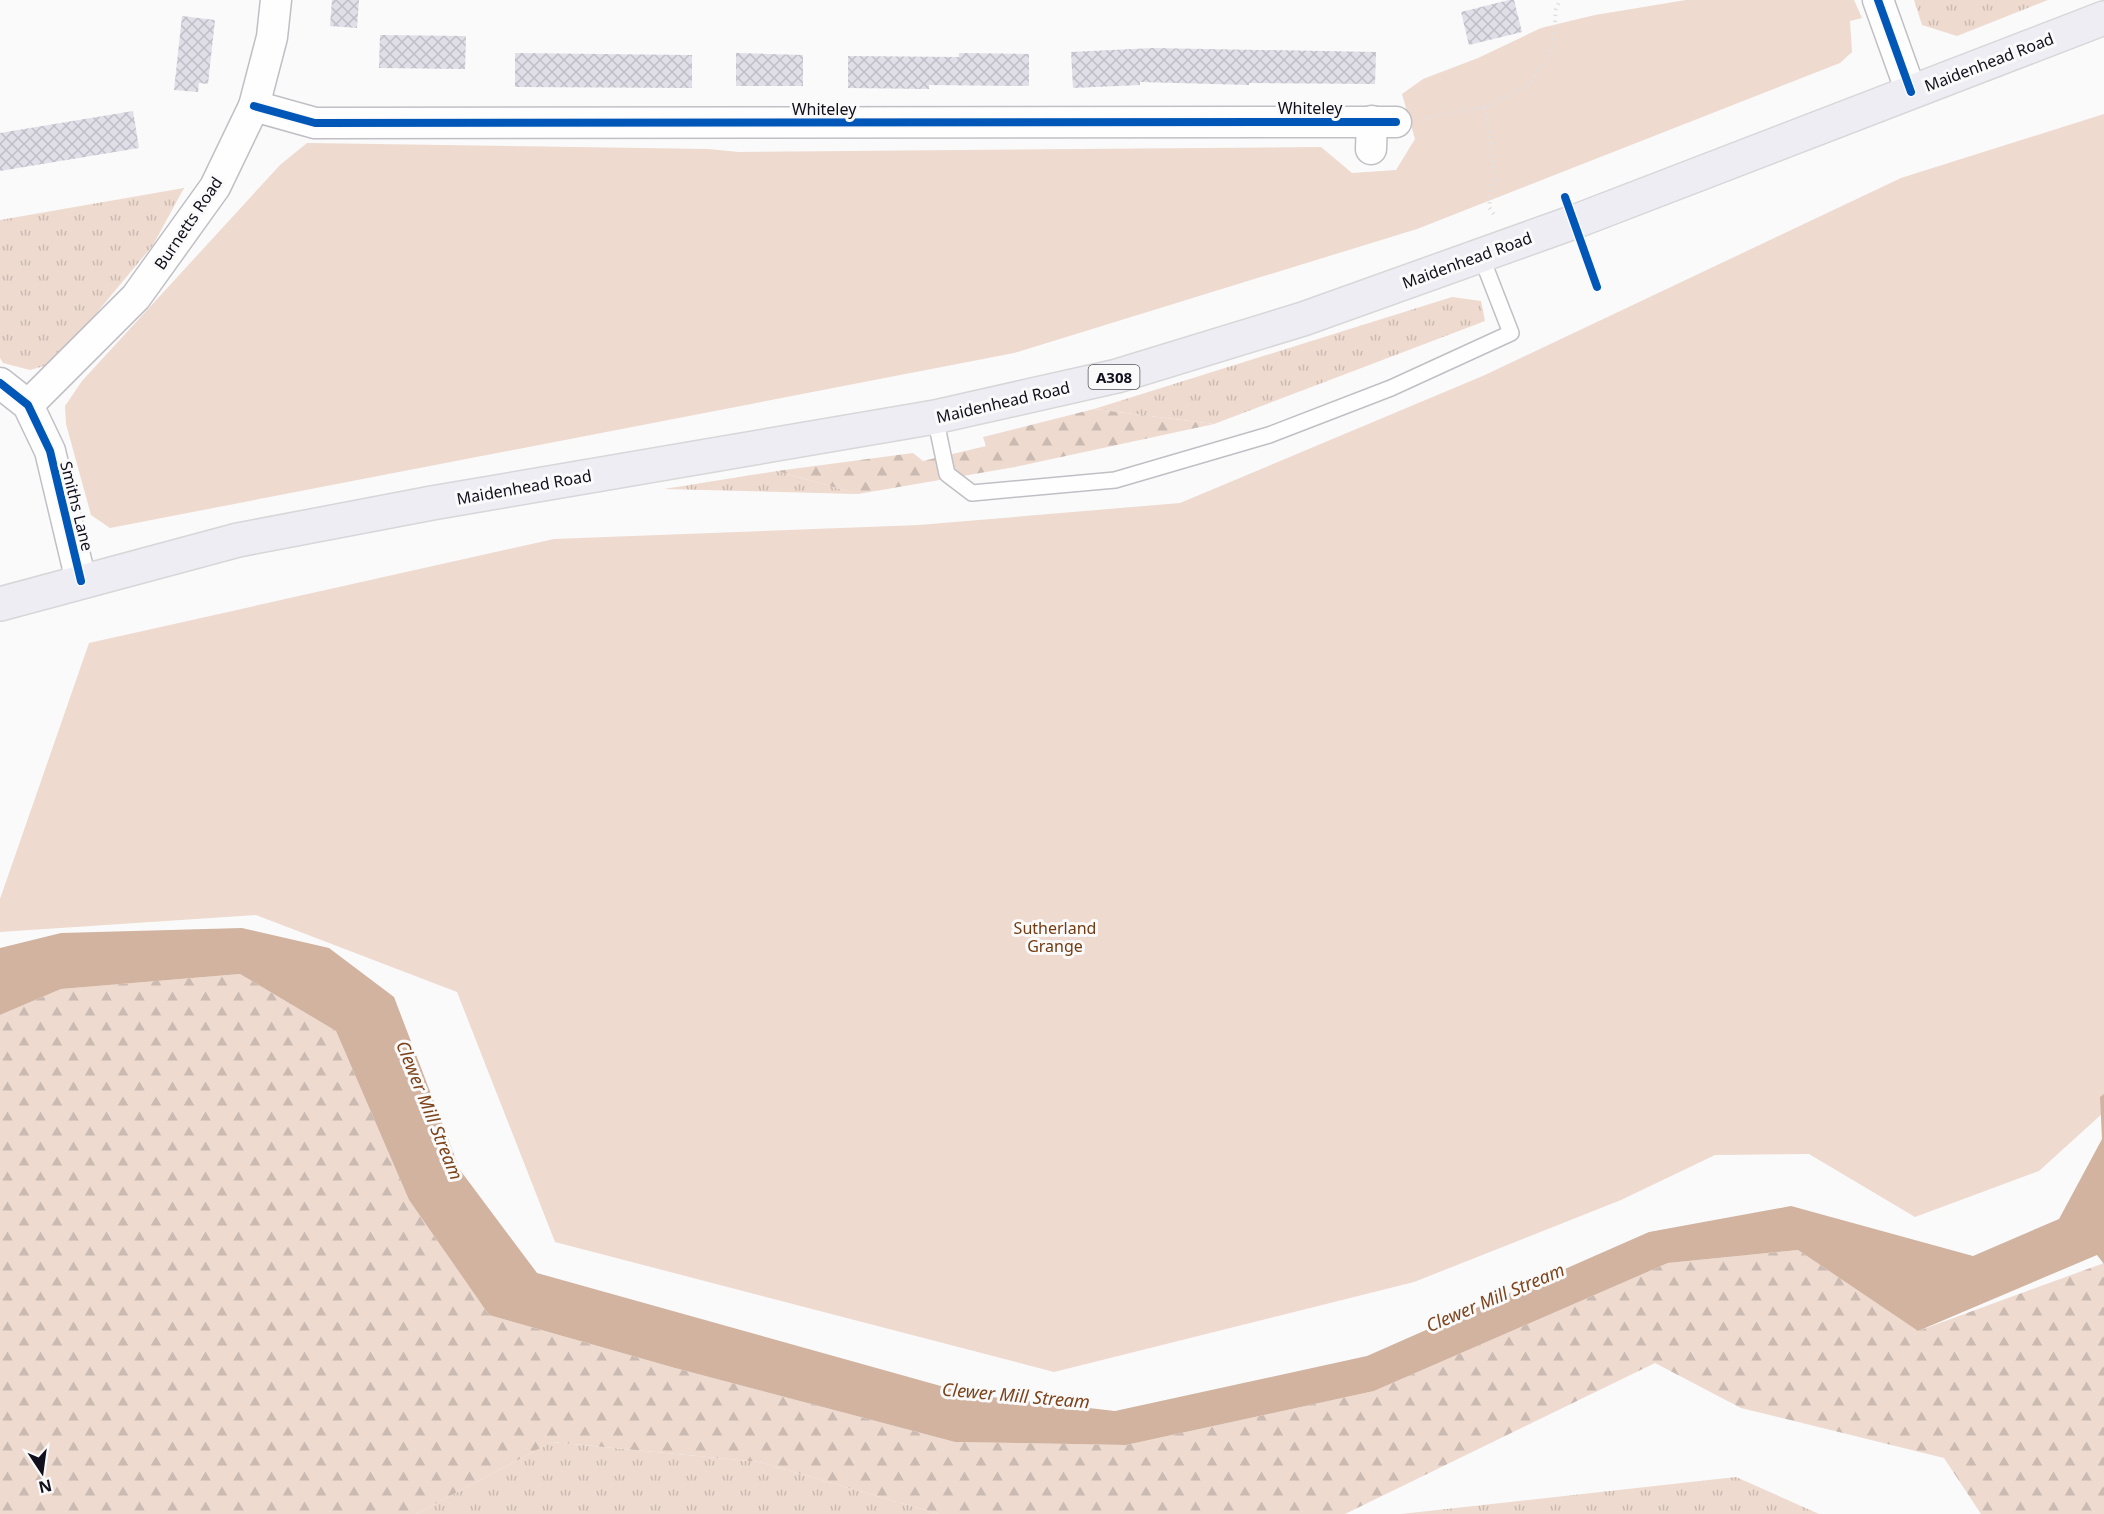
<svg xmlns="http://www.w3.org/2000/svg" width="2104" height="1514" font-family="'Noto Sans',sans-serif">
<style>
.grass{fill:url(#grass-tufts)}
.forest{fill:url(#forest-firs)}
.park{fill:#eedacf}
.water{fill:#d1b3a0}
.building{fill:url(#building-cross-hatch)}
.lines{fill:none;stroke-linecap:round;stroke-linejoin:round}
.service-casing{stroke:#c0bfc5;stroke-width:18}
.minor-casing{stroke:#c0bfc5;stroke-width:33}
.primary-casing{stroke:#d7d7d9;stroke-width:36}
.path{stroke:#e1e1e1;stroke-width:4;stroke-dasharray:1.5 4.5;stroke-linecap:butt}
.service{stroke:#fefefe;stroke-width:15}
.minor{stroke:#fefefe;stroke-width:30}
.primary{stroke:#eeedf4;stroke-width:33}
.cycleway-casing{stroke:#fafafa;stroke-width:11}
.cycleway{stroke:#0057b8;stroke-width:8}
.labels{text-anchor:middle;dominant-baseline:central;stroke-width:6;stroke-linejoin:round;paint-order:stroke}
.shield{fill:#fafafa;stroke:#57565e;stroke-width:1.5}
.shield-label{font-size:15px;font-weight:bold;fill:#110f1b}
.street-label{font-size:16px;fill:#110f1b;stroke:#fafafa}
.park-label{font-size:16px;fill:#723a10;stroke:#fafafa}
.water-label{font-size:18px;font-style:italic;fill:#7d431b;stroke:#fafafa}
</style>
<defs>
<pattern id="grass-tufts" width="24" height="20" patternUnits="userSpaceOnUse" patternTransform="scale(1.5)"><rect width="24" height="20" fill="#eedacf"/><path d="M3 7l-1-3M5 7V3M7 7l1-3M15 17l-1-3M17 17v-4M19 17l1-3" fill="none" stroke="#cbbab1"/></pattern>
<pattern id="forest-firs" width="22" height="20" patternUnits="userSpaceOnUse" patternTransform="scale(1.5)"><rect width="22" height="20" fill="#eedacf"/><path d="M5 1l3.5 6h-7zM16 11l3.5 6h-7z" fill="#cbbab1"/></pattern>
<pattern id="building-cross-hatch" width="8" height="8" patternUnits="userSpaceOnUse" patternTransform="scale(1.5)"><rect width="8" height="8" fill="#e0dfe8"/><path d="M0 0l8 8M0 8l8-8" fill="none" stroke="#bfbec6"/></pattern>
</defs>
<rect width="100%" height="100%" fill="#fafafa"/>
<!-- grass -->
<g class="grass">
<path d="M1914,0H2048L1957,36L1922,25Z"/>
<path d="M184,188L153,245L55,363L30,370L3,363L0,358V220Z"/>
<path d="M1452,297L1481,301L1485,321L1214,424L1094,409Z"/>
<path d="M777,471L858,494L664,489Z"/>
<path d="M552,1442L759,1462L939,1514H416Z"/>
<path d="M1736,1477L1819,1514H1401Z"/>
</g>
<!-- forest -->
<g class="forest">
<path d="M1094,409L1214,424L1015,467L858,494L777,471L913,453L923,461L986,446L983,437Z"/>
<path d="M240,974L336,1031L409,1200L489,1315L675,1368L955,1442L1126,1445L1374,1391L1668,1263L1798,1250L1918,1331L2104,1263V1514H1981L1944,1458L1741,1408L1655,1363L1345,1514H939L759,1462L552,1442L416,1514H0V1015L61,989Z"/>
</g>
<!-- park -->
<g class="park">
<path d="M1686,0H1854L1862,18L1850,21L1852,52L1840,63L1417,229L1014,353L110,528L91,515L66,424L65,406L82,381L280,165L307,143L708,149L739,152L1321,147L1352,173L1396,170L1415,139L1402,94L1423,79L1478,58L1541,28L1595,15Z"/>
<path d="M2104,114V1112L2039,1171L1915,1217L1809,1154L1715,1155L1621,1200L1414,1282L1054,1372L555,1242L457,992L256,915L0,932V899L89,643L554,539L919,525L1180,503L1485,375L1901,178Z"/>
</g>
<!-- water -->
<path class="water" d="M242,928L329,948L394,997L460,1170L537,1273L973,1395L1115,1411L1367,1356L1649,1232L1791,1206L1973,1256L2059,1219L2102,1139L2100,1097L2104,1094V1264L2097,1255L1918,1331L1798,1250L1668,1263L1374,1391L1126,1445L955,1442L675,1368L489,1315L409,1200L336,1031L240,974L61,989L0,1015V948L61,933Z"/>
<!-- building -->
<g class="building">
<path d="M332,0H359L357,28L330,26Z"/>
<path d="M1509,0H1514L1522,32L1469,45L1461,12Z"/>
<path d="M182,16L215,20L208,84L199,83L198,92L174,90Z"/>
<path d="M380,35L466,36L465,69L379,68Z"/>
<path d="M1153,48L1376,52L1375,84L1249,83V85L1140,82V85L1073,88L1071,52Z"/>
<path d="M515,53L692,55V88L515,87Z"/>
<path d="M736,53L803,55V86H736Z"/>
<path d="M959,53L1029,54V86L929,85V89L848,88V56L959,57Z"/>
<path d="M133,111L139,148L0,171V133Z"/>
</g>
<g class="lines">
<defs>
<path id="service" d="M935,417L947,474L972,493L1115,480L1269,435L1391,388L1511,333L1481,256"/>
<g id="minor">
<path d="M1878,0L1911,92"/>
<path d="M254,106L315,123L1396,122"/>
<path d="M1371,149L1372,121"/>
<path d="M0,383L28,405L50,451L81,581"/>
<path d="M28,405L136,297L215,187L254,106L272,37L276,0"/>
</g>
<path id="primary" d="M0,604L238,540L432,503L935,417L1117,376L1303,319L1574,222L2104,18"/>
</defs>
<!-- service casing -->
<use href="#service" class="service-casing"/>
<!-- minor casing -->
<use href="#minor" class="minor-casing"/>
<!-- primary casing -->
<use href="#primary" class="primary-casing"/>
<!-- path -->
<g class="path">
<path d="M1485,107L1491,143L1494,172L1489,207L1496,218"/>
<path d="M1425,118L1485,107L1530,84L1553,47L1556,9L1560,0"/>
</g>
<!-- service -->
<use href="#service" class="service"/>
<!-- minor -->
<use href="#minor" class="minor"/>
<!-- primary -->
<use href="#primary" class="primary"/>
<defs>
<g id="cycleway">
<path d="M1878,0L1911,92"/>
<path d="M254,106L315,123L1396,122"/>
<path d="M1565,197L1597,287"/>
<path d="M0,383L28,405L50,451L81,581"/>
</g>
</defs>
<!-- cycleway casing -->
<use href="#cycleway" class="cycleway-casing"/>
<!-- cycleway -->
<use href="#cycleway" class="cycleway"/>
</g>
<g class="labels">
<!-- shield labels -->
<rect class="shield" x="1088.5" y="365" width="51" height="24" rx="4.5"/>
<g class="shield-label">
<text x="1114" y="377">A308</text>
</g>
<!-- street labels -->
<g class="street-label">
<text transform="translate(1989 62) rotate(-21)">Maidenhead Road</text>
<text x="1310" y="108">Whiteley</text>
<text x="824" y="109">Whiteley</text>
<text transform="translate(188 223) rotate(-56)">Burnetts Road</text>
<text transform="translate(1467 260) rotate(-20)">Maidenhead Road</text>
<text transform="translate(1003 402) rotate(-13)">Maidenhead Road</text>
<text transform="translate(524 487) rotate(-10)">Maidenhead Road</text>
<text transform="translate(77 506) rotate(76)">Smiths Lane</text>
</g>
<!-- park labels -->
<g class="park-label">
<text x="1055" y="928">Sutherland<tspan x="1055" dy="18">Grange</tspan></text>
</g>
<!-- water labels -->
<g class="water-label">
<text transform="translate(430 1110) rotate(68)">Clewer Mill Stream</text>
<text transform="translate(1495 1297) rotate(-23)">Clewer Mill Stream</text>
<text transform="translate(1016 1395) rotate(5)">Clewer Mill Stream</text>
</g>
</g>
<!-- north arrow -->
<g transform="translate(42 1472) rotate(167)" stroke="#fafafa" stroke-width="4.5" paint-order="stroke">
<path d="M0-4.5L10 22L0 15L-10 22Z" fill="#110f1b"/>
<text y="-9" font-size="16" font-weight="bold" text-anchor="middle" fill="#110f1b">N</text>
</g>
</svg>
